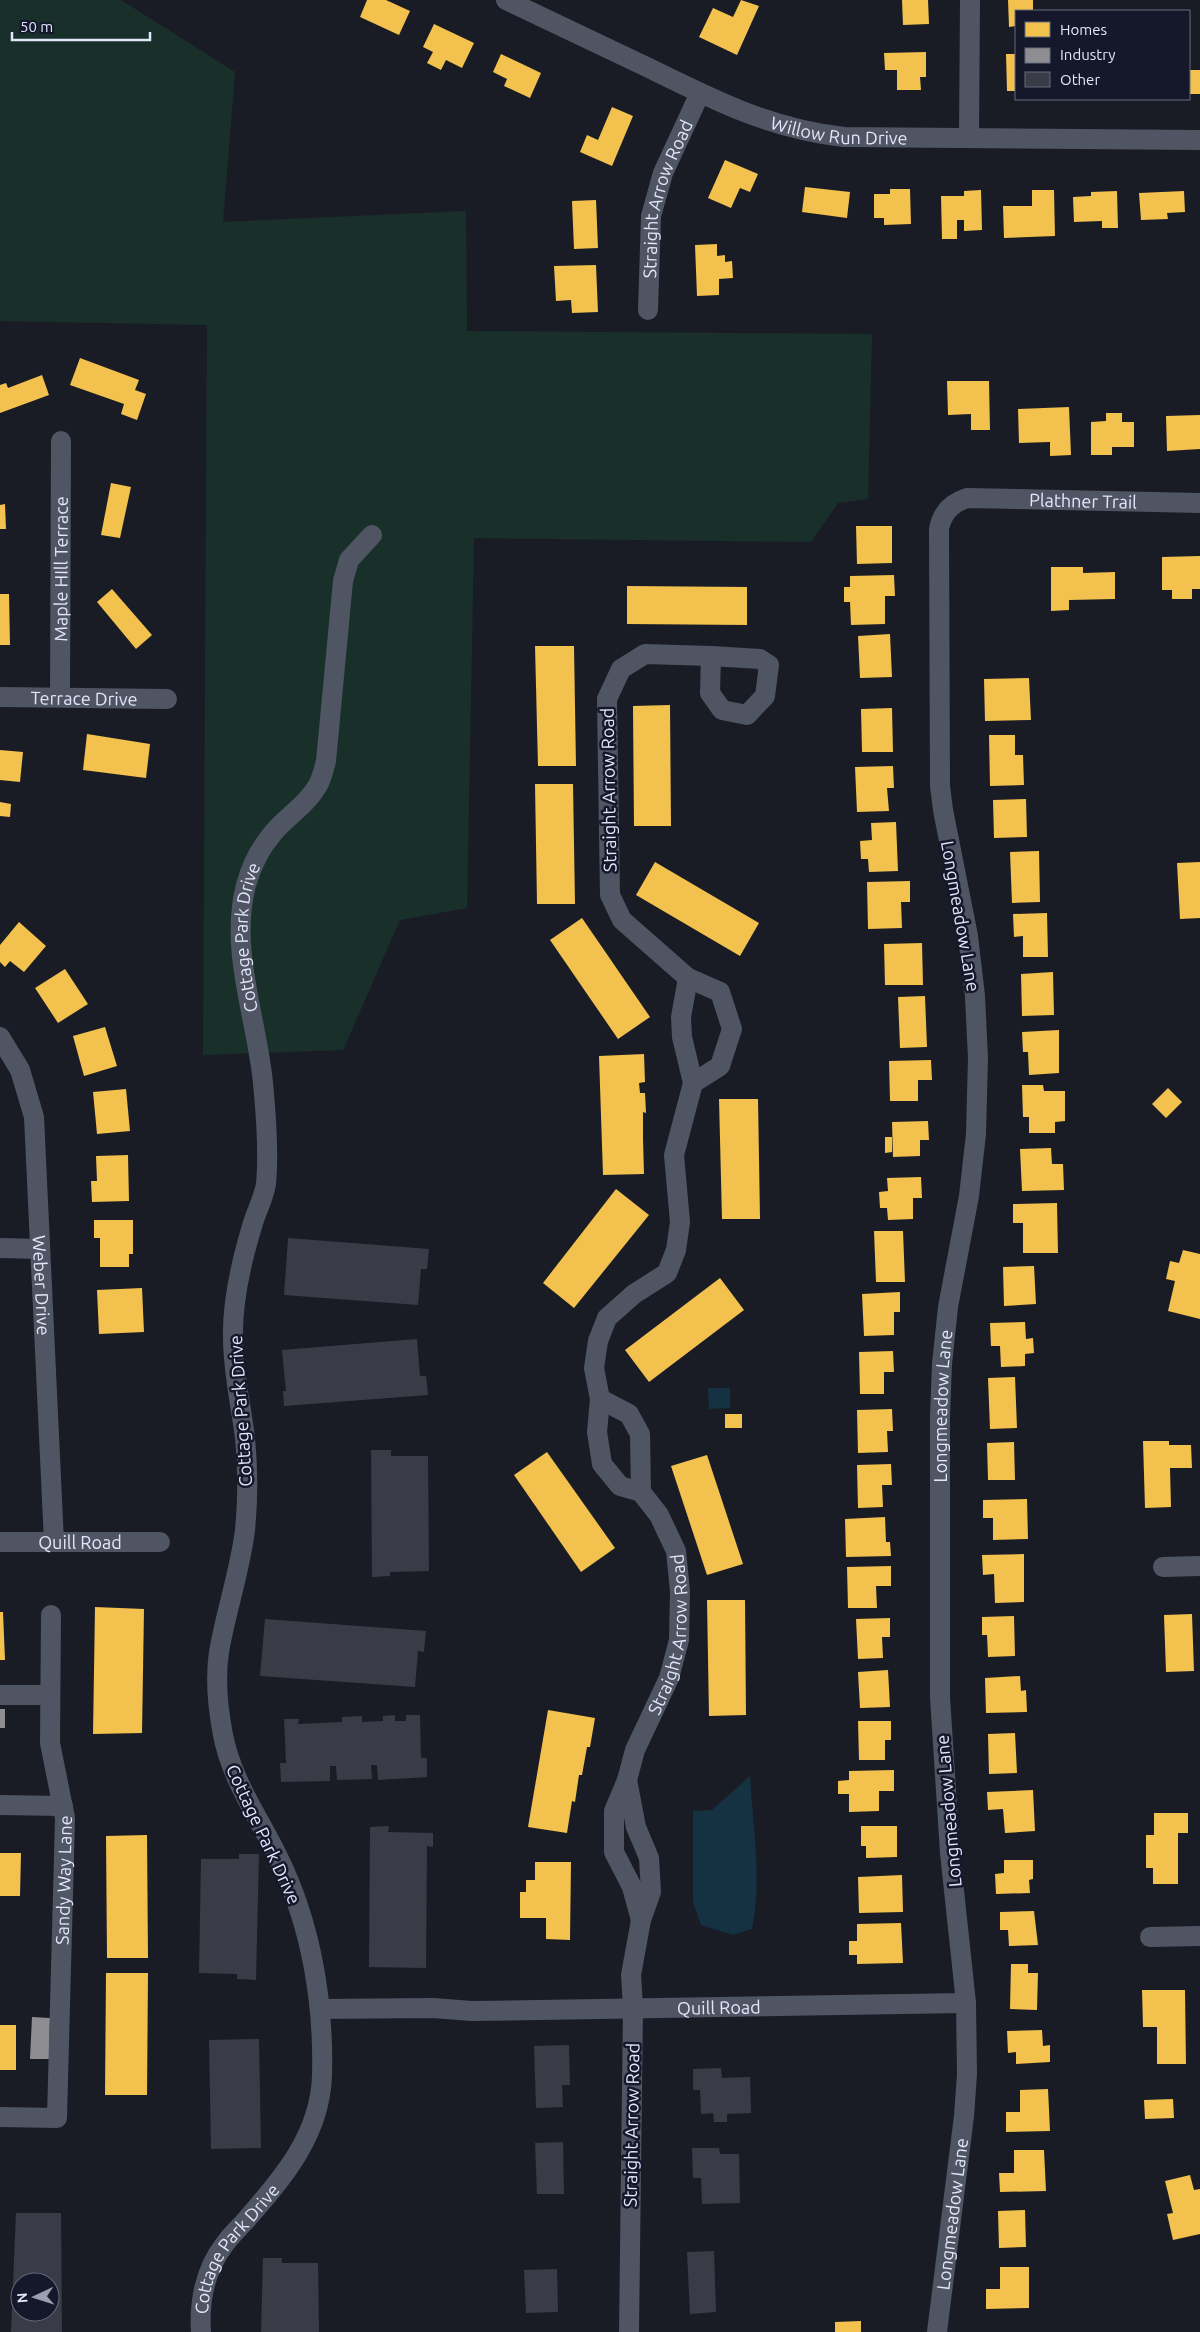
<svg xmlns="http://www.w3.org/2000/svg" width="1200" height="2332" font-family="Ubuntu,sans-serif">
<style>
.green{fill:#19302a}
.water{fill:#143242}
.homes{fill:#f2c14e}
.industry{fill:#8d8d92}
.building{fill:#393b46;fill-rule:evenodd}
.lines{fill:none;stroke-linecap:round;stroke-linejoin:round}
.street{stroke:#505564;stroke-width:20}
.labels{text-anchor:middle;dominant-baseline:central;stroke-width:5;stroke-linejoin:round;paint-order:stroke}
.street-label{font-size:18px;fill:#e2e6fb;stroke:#15182a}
</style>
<rect width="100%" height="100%" fill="#1a1c25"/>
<!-- green -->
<path class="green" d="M0,0H121L235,72L223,222L466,211L467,331L872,334L868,499L838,503L811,542L474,538L467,908L400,920L343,1050L203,1055L207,325L0,321Z"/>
<!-- water -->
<g class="water">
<path d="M708,1388H730V1408L709,1409Z"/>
<path d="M750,1776C753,1826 762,1880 752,1929L733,1935L701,1925L693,1902V1811L712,1810Z"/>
</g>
<!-- homes -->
<g class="homes">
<path d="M367,0H386L410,11L399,35L360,17Z"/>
<path d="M741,0L759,6L737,55L699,37L713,8L733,17Z"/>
<path d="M902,0H928L929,24L903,25Z"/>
<path d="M1008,0H1033V11H1016V26L1009,27Z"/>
<path d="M434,24L474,43L462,68L446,60L441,70L427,63L433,52L423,47Z"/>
<path d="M926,52V77H920L921,90H897V70H885L884,53Z"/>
<path d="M501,54L541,73L530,98L504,86L507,79L493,72Z"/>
<path d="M1006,54H1016V91H1007Z"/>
<rect x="1189" y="70" width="11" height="24"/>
<path d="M612,107L633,116L612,166L580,152L587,135L598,140Z"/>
<path d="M725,160L758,174L750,192L740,188L731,208L708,198Z"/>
<path d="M805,187L850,192L847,218L802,212Z"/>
<path d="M890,189H910L911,224L884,225V218H874V194H890Z"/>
<path d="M981,190L982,230L964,231V220H957V239H942L941,196H964V191Z"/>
<path d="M1032,190H1054L1055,236L1004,238L1003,206H1032Z"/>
<path d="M1117,191L1118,228H1102V221L1074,222L1073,197L1091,196V192Z"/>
<path d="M1184,191L1185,212L1167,213L1168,219L1141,220L1139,193Z"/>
<path d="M596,200L598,248L574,249L572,201Z"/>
<path d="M717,244V256L725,255V262L732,261L733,278L719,279V295L697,296L695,245Z"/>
<path d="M596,265L598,312L572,313L571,300L556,301L554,266Z"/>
<path d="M80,358L139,380L135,390L146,394L137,420L121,414L124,404L70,385Z"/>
<path d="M42,375L49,395L0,413V385L6,383L8,388Z"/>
<path d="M947,381H989L990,430H971V414L948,415Z"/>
<path d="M1069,407L1071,455L1050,456V442L1019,443L1018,409Z"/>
<path d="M1106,413H1122V422H1134V447H1112V455H1091V422L1106,421Z"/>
<path d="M1200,415V449L1167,451L1166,416Z"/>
<path d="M111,483L131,487L120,538L101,535Z"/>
<path d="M5,504L6,529H0V505Z"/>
<path d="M856,526H892V563L857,564Z"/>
<path d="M1200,556V589H1192V599H1172V590H1162V557Z"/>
<path d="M1051,567H1083V573L1115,572V599L1069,600V610L1051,611Z"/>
<path d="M894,575L895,596H885V624L851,625L850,602H844V587H850V576Z"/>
<path d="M627,586L747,587V625L627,624Z"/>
<path d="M112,589L152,635L136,649L97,602Z"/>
<path d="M0,594H9L10,645H0Z"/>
<path d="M890,634L892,677L860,678L858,636Z"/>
<path d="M535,646H574L576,766H538Z"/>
<path d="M1029,678L1031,720L985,721L984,679Z"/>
<path d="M670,705L671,826H634L633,706Z"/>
<path d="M892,708L893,752H862L861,709Z"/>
<path d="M87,734L150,744L146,778L83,770Z"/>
<path d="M989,735H1015V755H1023L1024,785L990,786Z"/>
<path d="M0,750L23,752L20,782L0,780Z"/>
<path d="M893,766L894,788H887L889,811L857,812L855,767Z"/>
<path d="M535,784H573L575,904H537Z"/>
<path d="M1026,799L1027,837L994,838L993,800Z"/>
<path d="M0,802L11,804L10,817L0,816Z"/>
<path d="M896,822L898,871L869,872L868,859H861L860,841L872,840L871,823Z"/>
<path d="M1039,851L1040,902L1012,903L1010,852Z"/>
<path d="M655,862L759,923L740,956L636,895Z"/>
<path d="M1200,862V918L1180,919L1177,863Z"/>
<path d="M910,881V902H901L902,928L868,929L867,882Z"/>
<path d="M1047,913L1048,957H1023V936L1014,937L1013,914Z"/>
<path d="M582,918L650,1017L618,1039L550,940Z"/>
<path d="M19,922L46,946L24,972L10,961L5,967L0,962V945Z"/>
<path d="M922,943L923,985H885L884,944Z"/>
<path d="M65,969L88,1004L58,1023L35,988Z"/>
<path d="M1053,972L1054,1015L1022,1016L1021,974Z"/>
<path d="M925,996L927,1047L900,1048L898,997Z"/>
<path d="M105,1027L117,1066L84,1076L73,1036Z"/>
<path d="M1059,1030V1073L1029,1075L1028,1052H1023L1022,1032Z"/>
<path d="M644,1054L645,1082L639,1083L640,1093H645L646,1113L643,1112V1139L644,1174L603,1175L599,1056Z"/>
<path d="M931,1060L932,1080H918V1101H890L889,1061Z"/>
<path d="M1022,1085H1043L1044,1091H1065V1121L1055,1122V1133H1029V1117H1023Z"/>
<path d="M1168,1088L1182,1102L1166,1118L1152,1104Z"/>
<path d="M126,1089L130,1131L97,1134L93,1092Z"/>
<path d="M719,1099H758L760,1219H722Z"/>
<path d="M928,1121L929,1140H920V1156L893,1157L892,1122Z"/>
<path d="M885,1137H892V1152L885,1153Z"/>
<path d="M1051,1148L1052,1164H1063L1064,1190L1022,1191L1020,1149Z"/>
<path d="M128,1155L129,1201L92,1202L91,1181H97L96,1156Z"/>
<path d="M921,1177L922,1198H913V1219L888,1220L887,1208H880L879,1192L888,1191L887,1178Z"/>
<path d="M616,1189L649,1215L574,1308L543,1283Z"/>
<path d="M1057,1203L1058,1253H1023V1223H1013V1204Z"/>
<path d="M94,1220H133V1254H129V1267H100V1238H94Z"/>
<path d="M874,1231H903L905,1282H876Z"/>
<path d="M1183,1250L1200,1254V1319L1168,1311L1175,1281L1166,1279L1170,1261L1179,1263Z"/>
<path d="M1034,1266L1036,1304L1004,1306L1003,1267Z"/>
<path d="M720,1278L744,1310L649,1382L625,1350Z"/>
<path d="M142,1288L144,1332L99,1334L97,1290Z"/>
<path d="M900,1292V1312H894V1335L864,1336L862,1294Z"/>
<path d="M1025,1322L1026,1339L1033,1338L1034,1353L1025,1354V1366L1001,1367L1000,1346H991L990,1323Z"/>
<path d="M893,1351L894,1372H884V1394H860L859,1352Z"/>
<path d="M1015,1377L1017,1428L990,1429L988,1378Z"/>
<path d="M892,1409L893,1431H887L888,1452L858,1453L857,1410Z"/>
<rect x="725" y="1414" width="17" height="14"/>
<path d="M1143,1441H1169V1445H1191L1192,1468H1170L1171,1507L1145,1508Z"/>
<path d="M1014,1442L1015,1480H988L987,1443Z"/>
<path d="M547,1452L615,1548L581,1572L514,1475Z"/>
<path d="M707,1455L743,1564L707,1575L671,1466Z"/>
<path d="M891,1464L892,1485H882L883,1507L858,1508L857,1465Z"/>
<path d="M1027,1499L1028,1539L993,1540V1518H983V1500Z"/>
<path d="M885,1517L886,1542H890L891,1556L846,1557L845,1519Z"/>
<path d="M1024,1554V1602L995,1603L994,1574L983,1575L982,1555Z"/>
<path d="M891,1566V1586H876L877,1608H848L847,1567Z"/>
<path d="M707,1600H745L746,1715L709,1716Z"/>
<path d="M95,1607L144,1609L142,1733L93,1734Z"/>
<path d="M0,1612H3L5,1660H0Z"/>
<path d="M1192,1614L1194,1671L1166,1672L1164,1615Z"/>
<path d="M1014,1616L1015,1656L988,1657L987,1635H982V1617Z"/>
<path d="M890,1618V1637H882L883,1658L858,1659L856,1619Z"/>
<path d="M888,1670L890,1707L860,1708L858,1672Z"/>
<path d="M1020,1676L1021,1691L1026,1690L1027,1712L986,1713L985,1678Z"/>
<path d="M548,1710L595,1718L590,1747H587L582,1775H579L575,1802L572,1801L567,1833L528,1827Z"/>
<path d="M858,1721H891V1740H885V1760H859Z"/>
<path d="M1015,1733L1017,1773L989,1774L988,1734Z"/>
<path d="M894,1770V1791H879V1811L849,1812V1794H838V1781L849,1780V1771Z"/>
<path d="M1033,1790L1035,1831L1005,1833L1003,1809L988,1810L987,1792Z"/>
<path d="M1154,1813H1188V1833H1178V1884H1153V1868H1146V1835H1154Z"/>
<path d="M861,1826H897V1857L866,1858V1846H861Z"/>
<path d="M147,1835L148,1958H107L106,1836Z"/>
<path d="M0,1853H21L20,1896H0Z"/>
<path d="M1004,1860H1033V1879L1029,1880L1030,1893L996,1894L995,1874L1004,1873Z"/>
<path d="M535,1862H571L570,1940L546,1939V1918H520V1892H526V1880H535Z"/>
<path d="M902,1875L903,1912L859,1913L858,1877Z"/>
<path d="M1034,1911L1038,1945L1009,1946L1008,1930H1000V1912Z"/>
<path d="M901,1923L903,1963L857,1964V1955H849V1941H857V1924Z"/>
<path d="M1011,1964H1028V1973H1038L1037,2010L1010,2009Z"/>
<path d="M106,1973H148L147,2095H105Z"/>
<path d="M1142,1990H1185L1186,2064H1157V2027H1143Z"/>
<rect x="0" y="2025" width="16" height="45"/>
<path d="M1042,2030L1043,2046L1050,2045V2062L1016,2064V2052L1008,2053L1007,2031Z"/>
<path d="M1048,2089L1050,2131L1006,2132V2112H1020V2090Z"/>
<path d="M1173,2099L1174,2118L1145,2119L1144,2100Z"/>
<path d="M1014,2150H1044L1046,2191L1000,2192L999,2173H1014Z"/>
<path d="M1190,2175L1194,2190L1200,2189V2234L1173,2240L1167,2214L1173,2213L1165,2181Z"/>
<path d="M1025,2210L1026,2247L999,2248L998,2211Z"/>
<path d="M1000,2267H1029V2308L986,2309V2289H1000Z"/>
<path d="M861,2321V2332H835V2322Z"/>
</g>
<!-- industry -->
<g class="industry">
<rect x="0" y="1709" width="5" height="19"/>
<path d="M32,2017L50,2018L49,2059H30Z"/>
</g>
<!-- building -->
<g class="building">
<path d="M288,1238L429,1249L427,1269H421L418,1305L284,1295Z"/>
<path d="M417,1339L420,1376H426L428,1395L284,1406L283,1391H286L282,1350Z"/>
<path d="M371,1450H391V1456H428L429,1571L390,1572V1576L372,1577Z"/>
<path d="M265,1619L426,1631L424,1652L418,1651L415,1687L260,1676Z"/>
<path d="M395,1715V1721H406V1715H420L421,1758H427V1777L378,1780L377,1765H371L372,1779L337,1780L336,1766H330V1781L281,1782L280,1763H286L284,1719H299L298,1724L342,1722V1717L362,1716V1722L383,1721V1716Z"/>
<path d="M389,1826L388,1832L433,1833V1847L427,1846L426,1968L369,1967L370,1827Z"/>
<path d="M239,1854H259L256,1980L237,1979V1974L199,1973L201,1859H239Z"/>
<path d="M259,2039L261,2148L211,2149L209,2040Z"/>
<path d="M569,2045L570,2085H562L563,2107L536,2108L534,2046Z"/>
<path d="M721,2068L722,2078L750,2077L751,2113L727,2114V2122H714L713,2113L701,2114L700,2090H693V2069Z"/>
<path d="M563,2142L564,2194H537L535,2143Z"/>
<path d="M692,2148H719L720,2154H739L740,2203L702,2204L701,2178H693Z"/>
<path d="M16,2213H61L62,2332H11ZM20,2282H50V2312H20Z"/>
<path d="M714,2251L716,2312L690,2314L687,2252Z"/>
<path d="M263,2258H282V2263H318L319,2332H261Z"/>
<path d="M557,2269L558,2312L526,2313L524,2270Z"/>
</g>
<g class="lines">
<!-- street -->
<g class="street">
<path id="s1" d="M506,0C554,23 602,46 651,69C716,101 771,129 844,137L1200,140"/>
<path d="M969,138L970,0"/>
<path id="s2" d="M648,310L651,216L663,173L700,93"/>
<path id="s3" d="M0,697L167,699"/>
<path id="s4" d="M60,697L61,441"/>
<path id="s5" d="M0,1037L20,1070L34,1117L54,1542"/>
<path d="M693,1083L720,1066L732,1029L720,992L688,978L622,920L610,895L607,699L621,669L645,654L711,656L710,693L722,710L747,715L765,696L769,665L760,659L711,656"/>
<path d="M0,1248L39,1249"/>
<path d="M600,1399L629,1414L640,1434L641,1492"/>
<path id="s6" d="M0,1542H160"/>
<path d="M1163,1567L1200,1566"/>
<path d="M0,1695H50"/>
<path d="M627,1780L636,1827L649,1858L651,1892L641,1920L631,1975L633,2007L629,2332"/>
<path d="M0,1805L63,1806"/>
<path id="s7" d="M641,1920L632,1887L614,1852V1811L627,1780L635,1750L669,1678L679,1640L680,1591L676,1551L659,1515L641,1492L620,1486L602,1464L597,1432L600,1399L594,1368L598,1341L607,1318L634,1294L667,1273L676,1250L680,1222L674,1155L693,1083L682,1037L681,1017L688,978"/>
<path d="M1150,1937L1200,1936"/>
<path id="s8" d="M320,2009L433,2008L472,2011L966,2003"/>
<path id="s9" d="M0,2117L57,2118L65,1818L50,1743L51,1615"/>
<path id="s10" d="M201,2332C199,2302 205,2270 224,2245C230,2236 239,2228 246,2220C283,2178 320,2135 322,2076C324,2001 311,1924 278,1857C258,1816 232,1781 223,1735C218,1709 215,1679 219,1652C226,1611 240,1571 245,1530C248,1500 248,1468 245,1438C241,1405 233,1372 233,1338C232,1301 242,1259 253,1223C257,1210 264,1197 266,1184C269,1153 266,1114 263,1083C257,1019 229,950 246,885C251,867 261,847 273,833C287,816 307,805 318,785C322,778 324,768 326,761L343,581L349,560L372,535"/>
<path id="s11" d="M937,2332L964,2116L967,2074L966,2003L950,1853L940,1697V1416L942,1364L948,1307L969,1196L976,1134L978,1058L975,996L968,936L943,810L940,786L939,529C942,513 951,503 967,498L1200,503"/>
</g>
</g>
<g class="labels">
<!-- street labels -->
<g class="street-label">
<text stroke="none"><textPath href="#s1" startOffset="361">Willow Run Drive</textPath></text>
<text stroke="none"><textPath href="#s2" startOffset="114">Straight Arrow Road</textPath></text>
<text stroke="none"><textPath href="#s11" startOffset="1972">Plathner Trail</textPath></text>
<text stroke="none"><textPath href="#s4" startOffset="128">Maple HIll Terrace</textPath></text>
<text stroke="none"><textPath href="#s3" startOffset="84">Terrace Drive</textPath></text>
<text transform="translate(608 790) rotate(-91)">Straight Arrow Road</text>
<text transform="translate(961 916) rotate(80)">Longmeadow Lane</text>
<text stroke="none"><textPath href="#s10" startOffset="1460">Cottage Park Drive</textPath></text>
<text stroke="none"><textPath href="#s5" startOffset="256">Weber Drive</textPath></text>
<text stroke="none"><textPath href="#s11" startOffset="929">Longmeadow Lane</textPath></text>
<text transform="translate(240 1411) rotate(-94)">Cottage Park Drive</text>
<text stroke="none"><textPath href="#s6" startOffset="80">Quill Road</textPath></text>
<text stroke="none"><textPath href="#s7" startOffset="302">Straight Arrow Road</textPath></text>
<text transform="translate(948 1811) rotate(-95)">Longmeadow Lane</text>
<text transform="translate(264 1834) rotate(65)">Cottage Park Drive</text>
<text stroke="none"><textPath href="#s9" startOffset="295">Sandy Way Lane</textPath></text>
<text stroke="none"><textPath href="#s8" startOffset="399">Quill Road</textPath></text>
<text transform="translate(631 2125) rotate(-89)">Straight Arrow Road</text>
<text stroke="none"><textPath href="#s11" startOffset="119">Longmeadow Lane</textPath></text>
<text stroke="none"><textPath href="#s10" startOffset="94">Cottage Park Drive</textPath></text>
</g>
</g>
<!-- legend -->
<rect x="1015" y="10" width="175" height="90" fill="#15182a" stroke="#676a7e"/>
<rect x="1025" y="22" width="25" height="15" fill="#f2c14e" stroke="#676a7e"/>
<text x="1060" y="35" font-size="15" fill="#e2e6fb">Homes</text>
<rect x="1025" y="48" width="25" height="15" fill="#8d8d92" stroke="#676a7e"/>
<text x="1060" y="60" font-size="15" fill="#e2e6fb">Industry</text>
<rect x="1025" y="72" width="25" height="15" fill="#393b46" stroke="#676a7e"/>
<text x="1060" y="85" font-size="15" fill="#e2e6fb">Other</text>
<!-- north arrow -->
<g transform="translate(35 2297) rotate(266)"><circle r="24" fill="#15182a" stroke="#676a7e"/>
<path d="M0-4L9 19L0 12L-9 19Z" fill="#9c9fb0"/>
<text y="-8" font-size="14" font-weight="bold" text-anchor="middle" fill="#e2e6fb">N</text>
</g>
<!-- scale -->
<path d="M12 32v8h138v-8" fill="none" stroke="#e2e6fb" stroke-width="2.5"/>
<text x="20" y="32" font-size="15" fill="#e2e6fb" stroke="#15182a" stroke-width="4" paint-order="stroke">50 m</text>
</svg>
